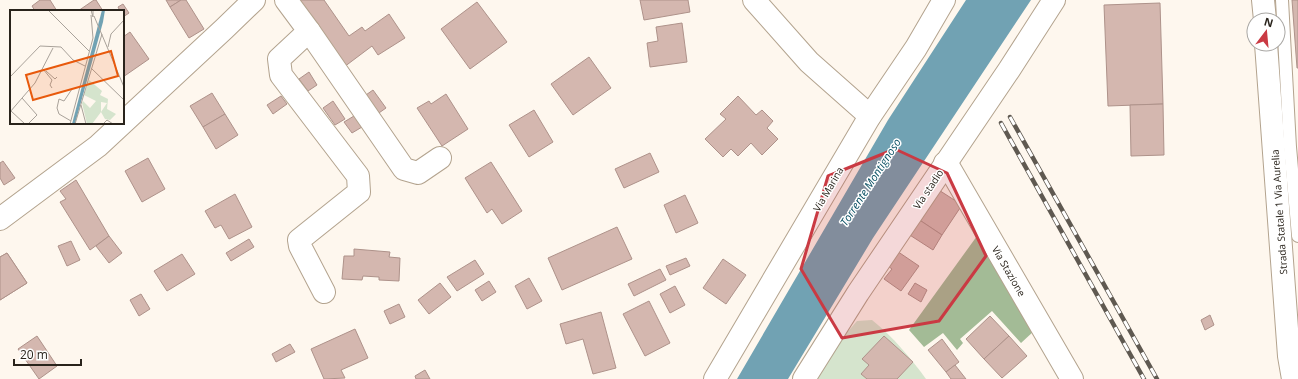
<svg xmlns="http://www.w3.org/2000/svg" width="1298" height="379" font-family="'Open Sans',sans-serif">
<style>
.green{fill:#d5e4cd}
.forest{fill:#a3bb96}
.water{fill:#71a2b3}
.building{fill:#d4b7af;stroke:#ae928a}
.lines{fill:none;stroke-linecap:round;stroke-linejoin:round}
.lane-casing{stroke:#b3a38e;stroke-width:14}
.street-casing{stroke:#b3a38e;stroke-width:24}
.secondary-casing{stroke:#b3a38e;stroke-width:24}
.primary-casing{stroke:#b3a38e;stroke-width:24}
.lane{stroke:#fff;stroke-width:12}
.street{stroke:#fff;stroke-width:22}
.secondary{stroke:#fff;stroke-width:22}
.primary{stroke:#fff;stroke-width:22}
.rail-casing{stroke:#5f5951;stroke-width:4.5}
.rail{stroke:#fff;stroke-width:3;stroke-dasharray:9;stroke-linecap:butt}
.marked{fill:#ca3a43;fill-opacity:0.2;stroke:#ca3a43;stroke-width:3;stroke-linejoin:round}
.labels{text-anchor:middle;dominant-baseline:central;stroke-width:3;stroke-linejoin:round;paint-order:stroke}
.street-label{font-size:10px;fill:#29231b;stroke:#fff}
.water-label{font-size:11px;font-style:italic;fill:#054d61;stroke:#fff}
.inset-road{fill:none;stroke:#a9a29a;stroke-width:1}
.view{fill:#e8590c;fill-opacity:0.15;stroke:#e8590c;stroke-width:2}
.inset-edge{fill:none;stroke:#29231b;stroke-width:2}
</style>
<rect width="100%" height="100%" fill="#fef7ee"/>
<!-- green -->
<path class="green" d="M872,320C893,337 910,357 926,379H816L831,351L857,321Z"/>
<!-- forest -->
<path class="forest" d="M977,236L1034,331L1021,343L992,311L960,339L963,343L957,350L943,333L924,347L909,330Z"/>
<!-- water -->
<path class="water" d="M966,0H1031L873,238L788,379H737L888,120Z"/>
<!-- building -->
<g class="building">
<path d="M40,0H50L57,11H35L32,6Z"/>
<path d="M94,0H96L103,11H78Z"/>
<path d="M166,0H181L170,7Z"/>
<path d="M181,0H186L204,29L189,38L170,7Z"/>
<path d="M297,0H324L349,36L362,27L365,31L389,14L405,38L378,55L372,46L344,67Z"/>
<path d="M640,0H688L690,12L644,20Z"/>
<path d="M1292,0H1298V68H1297Z"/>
<path d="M477,2L507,42L470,69L441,29Z"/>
<path d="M1160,3L1163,104L1108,106L1104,5Z"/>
<path d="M123,4L129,13L123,17V11H120L118,7Z"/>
<path d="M682,23L687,62L650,67L647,43L658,41L656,27Z"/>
<path d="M130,32L149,59L123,77V37Z"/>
<path d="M589,57L611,88L573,115L551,84Z"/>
<path d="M309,72L317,85L308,91L299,79Z"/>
<path d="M373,90L386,108L376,115L363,97Z"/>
<path d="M212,93L225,114L203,127L190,106Z"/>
<path d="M446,94L468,129L442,146L417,108L429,101L431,104Z"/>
<path d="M281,96L287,104L273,114L267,105Z"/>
<path d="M738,96L756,115L762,110L773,121L767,128L778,139L762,155L751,143L738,156L731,149L723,157L705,139L726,119L720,114Z"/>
<path d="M333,101L345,119L335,125L323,108Z"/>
<path d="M1163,104L1164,155L1131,156L1130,105Z"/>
<path d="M534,110L553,142L529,157L509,125Z"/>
<path d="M225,114L238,135L216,149L203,127Z"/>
<path d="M354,116L362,127L352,133L344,122Z"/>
<path d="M650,153L659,172L624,188L615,169Z"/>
<path d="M148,158L165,189L142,202L125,171Z"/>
<path d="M3,161L15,178L4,185L0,178V163Z"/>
<path d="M491,162L522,211L502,224L492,209L487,213L465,178Z"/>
<path d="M76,180L109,236L90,250L60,202L66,199L60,191Z"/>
<path d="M931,185L962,205L942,235L912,215Z"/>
<path d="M235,194L252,227L229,239L221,225L215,228L205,211Z"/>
<path d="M685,195L698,223L676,233L664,205Z"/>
<path d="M912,215L942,235L933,250L902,230Z"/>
<path d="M617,227L632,259L562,290L548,258Z"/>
<path d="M109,236L122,253L109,263L96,246Z"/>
<path d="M249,239L254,247L231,261L226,253Z"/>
<path d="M71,241L80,260L67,266L58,246Z"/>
<path d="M891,247L919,266L901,291L884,279L892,269L881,261Z"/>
<path d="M354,249L390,252L389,257L400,258L399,281L379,280V277L363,276L362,280L342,279L344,256H354Z"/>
<path d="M7,253L27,283L0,300V257Z"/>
<path d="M7,253L27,283L0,300V257Z"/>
<path d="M182,254L195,274L167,291L154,271Z"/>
<path d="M686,258L690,266L670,275L666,266Z"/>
<path d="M723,259L746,275L726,304L703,288Z"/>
<path d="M475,260L484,274L457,291L447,277Z"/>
<path d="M660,269L666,280L634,296L628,284Z"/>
<path d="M529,278L542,301L527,309L515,286Z"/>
<path d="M489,281L496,292L482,301L475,290Z"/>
<path d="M440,283L451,297L429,314L418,300Z"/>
<path d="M915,283L927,290L921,302L908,294Z"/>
<path d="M675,286L685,305L670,313L660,294Z"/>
<path d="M141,294L150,309L139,316L130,300Z"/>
<path d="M649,301L670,343L645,356L623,314Z"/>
<path d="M399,304L405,317L390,324L384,311Z"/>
<path d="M601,312L616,368L593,374L583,339L566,344L560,324Z"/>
<path d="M1210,315L1214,325L1205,330L1201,320Z"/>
<path d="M990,316L1009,336L984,359L966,339Z"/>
<path d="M355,329L368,358L341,370L345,378L324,379L311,349Z"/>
<path d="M37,336L57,366L39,379L18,349Z"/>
<path d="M884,336L913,362L897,379H867L861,374L869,365L862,359Z"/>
<path d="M1009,336L1027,356L1002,378L984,359Z"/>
<path d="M942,339L959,362L946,372L928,350Z"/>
<path d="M290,344L295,352L276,362L272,354Z"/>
<path d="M955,365L966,379H951L946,372Z"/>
<path d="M425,370L430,379H416L415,376Z"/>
</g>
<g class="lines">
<defs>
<path id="lane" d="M1282,0L1290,147L1298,236"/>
<g id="street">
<path d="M286,0L309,31L279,59L281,75L358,176L359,192L299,240L300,246L324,292"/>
<path d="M754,0L809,62L870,116"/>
<path d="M309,31L404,169L418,173L440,158"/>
<path d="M945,163L950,169L1072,379"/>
<path d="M0,219L98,146L224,29L254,0"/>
<path d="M804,379L858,293L1009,70L1054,0"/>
</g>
<path id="secondary" d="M715,379L870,116L916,48L944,0"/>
<g id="primary">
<path d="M1263,0L1265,20"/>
<path d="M1266,44L1289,356L1293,379"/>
</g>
</defs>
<!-- lane casing -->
<use href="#lane" class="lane-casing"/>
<!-- street casing -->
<use href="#street" class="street-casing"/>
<!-- secondary casing -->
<use href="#secondary" class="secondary-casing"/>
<!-- primary casing -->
<use href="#primary" class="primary-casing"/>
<!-- lane -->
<use href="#lane" class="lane"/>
<!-- street -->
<use href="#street" class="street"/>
<!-- secondary -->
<use href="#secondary" class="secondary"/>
<!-- primary -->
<use href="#primary" class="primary"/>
<defs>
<g id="rail">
<path d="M1010,117L1157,379"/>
<path d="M1001,123L1144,379"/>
</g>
</defs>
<!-- rail casing -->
<use href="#rail" class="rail-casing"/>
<!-- rail -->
<use href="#rail" class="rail"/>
</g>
<!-- marked area -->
<path class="marked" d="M895,149L947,173L986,256L939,321L842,338L801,269L828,176Z"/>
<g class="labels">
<!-- street labels -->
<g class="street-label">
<text transform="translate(828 189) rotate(-60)">Via Marina</text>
<text transform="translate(928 189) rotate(-56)">Via stadio</text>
<text transform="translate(1279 212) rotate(-94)">Strada Statale 1 Via Aurelia</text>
<text transform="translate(1009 271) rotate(60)">Via Stazione</text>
</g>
<!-- water labels -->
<g class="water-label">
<text transform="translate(870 182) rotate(-57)">Torrente Montignoso</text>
</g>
</g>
<!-- overview -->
<g transform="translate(10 10)">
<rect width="114" height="114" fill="#fef7ee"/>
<path d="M79,70L92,81L90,85L98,89L97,99L106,104L100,110L95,109L91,102L97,93L91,92V102L82,114H77L72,93L73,91L80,98L86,91L74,85Z" fill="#d5e4cd"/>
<path d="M92,0H95L93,12L65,114H62Z" fill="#71a2b3"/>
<path class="inset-road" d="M38,0L79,41M81,0L83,7V0M84,6L114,77M98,37L101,24L114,10M81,58L114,90M33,59L42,70L40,75L42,78M36,61L45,69L47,67M0,67L30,36L51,37L63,50L75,56M12,88L27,105L18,114M71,95L76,114M1,101L15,114M0,102L25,73L43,38M61,111L49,104L47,98L49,89L54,91L62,79M60,114L83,28L81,5M65,114L92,24M93,114L97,110L103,114"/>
<path class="view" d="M101,41L108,66L23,90L16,65Z"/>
<rect width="114" height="114" class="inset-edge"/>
</g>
<!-- north arrow -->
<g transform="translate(1266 32) rotate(16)"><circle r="19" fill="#ffffff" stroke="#a9a7a4"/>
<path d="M0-3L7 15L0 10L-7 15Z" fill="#ca3a43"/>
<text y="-6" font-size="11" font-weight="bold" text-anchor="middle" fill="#29231b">N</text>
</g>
<!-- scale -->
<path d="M14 359v6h67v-6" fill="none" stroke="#29231b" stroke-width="2"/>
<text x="20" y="359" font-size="12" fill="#29231b" stroke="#ffffff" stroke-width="3" paint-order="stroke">20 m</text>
</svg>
